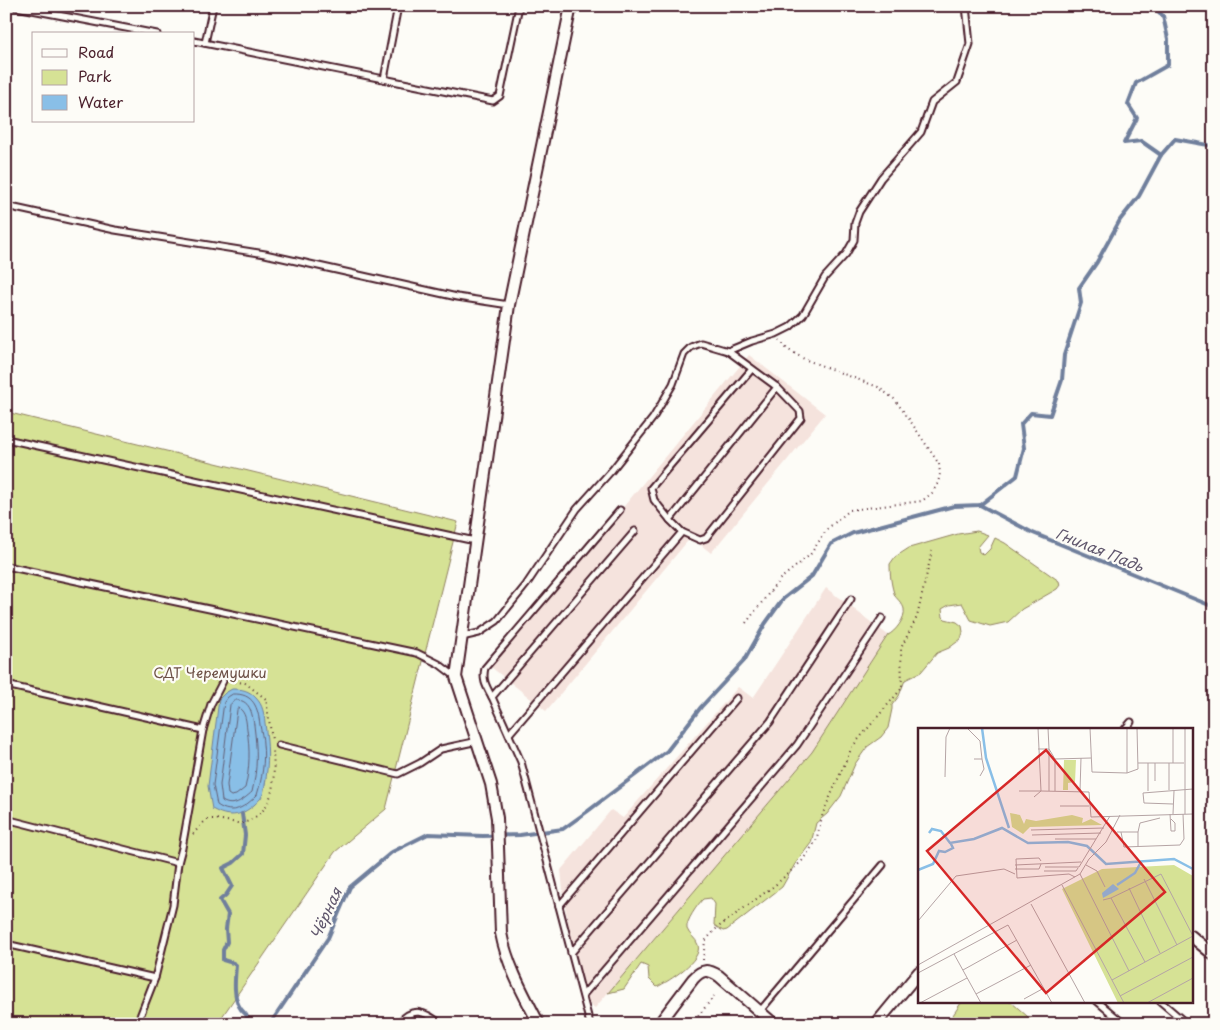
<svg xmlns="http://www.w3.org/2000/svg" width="1220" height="1030" font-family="'Playpen Sans',sans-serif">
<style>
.built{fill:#f5e3dd}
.green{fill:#d6e295;stroke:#908060}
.water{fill:#89bfe7;stroke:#707f9c}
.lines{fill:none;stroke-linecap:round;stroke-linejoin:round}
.shore{stroke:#635f76;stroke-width:1}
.stream{stroke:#707f9c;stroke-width:4}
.lane-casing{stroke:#4a1f2b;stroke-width:9}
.street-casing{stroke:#4a1f2b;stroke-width:14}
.path{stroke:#4a1f2b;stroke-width:2;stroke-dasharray:1 4;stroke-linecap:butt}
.lane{stroke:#fdfcf7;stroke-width:5}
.street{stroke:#fdfcf7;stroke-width:10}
.labels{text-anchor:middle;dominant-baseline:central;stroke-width:4.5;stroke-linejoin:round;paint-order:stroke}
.park-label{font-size:14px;fill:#6d5046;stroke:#fdfcf7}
.water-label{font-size:15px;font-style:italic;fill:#60576d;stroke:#fdfcf7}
.inset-river{fill:none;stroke:#89bfe7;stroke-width:2.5}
.inset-road{fill:none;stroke:#b5a4a5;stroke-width:1}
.view{fill:#d62828;fill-opacity:0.15;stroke:#d62828;stroke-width:2.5}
.inset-edge{fill:none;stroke:#4a1f2b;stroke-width:2.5}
</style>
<rect width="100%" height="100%" fill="#fdfcf7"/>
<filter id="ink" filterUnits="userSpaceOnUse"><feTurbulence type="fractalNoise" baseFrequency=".02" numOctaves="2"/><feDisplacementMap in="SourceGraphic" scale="10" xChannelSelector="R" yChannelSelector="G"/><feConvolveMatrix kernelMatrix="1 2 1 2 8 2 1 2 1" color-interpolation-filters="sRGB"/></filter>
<g filter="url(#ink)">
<!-- built -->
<g class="built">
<path d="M749,355L825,414L711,553L691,537L546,711L491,667Z"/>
<path d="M826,588L888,635L812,752L595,1008L583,998L564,901L561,870L611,810L623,818L738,687L753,698Z"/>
</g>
<!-- green -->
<g class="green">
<path d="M6,412L458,522L386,809L335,852L217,1024H6Z"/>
<path d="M977,531L988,535L978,547L979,552L984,555L990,549L995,538L1005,543L1059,581L1060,585L1057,589L1022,609L1008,622L990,626L971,620L962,603L949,605L942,609L943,617L945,619L957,622L962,626L963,632L961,639L949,648L937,653L921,672L905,680L899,696L892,705V709L888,728L881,737L867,747L855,764L841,796L827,814L816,823L811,843L795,864L782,887L732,926L727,930L723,931L714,925L715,904L711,898L703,899C698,904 685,922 687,929C689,935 696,938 698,945C703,960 669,981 657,987L649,979L648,967L641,964L624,989L608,993L812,752L888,635C895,632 906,618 904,609C903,604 898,600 895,596C891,586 890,574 890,564L895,557L909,548L958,534Z"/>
<path d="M960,1001H1010L1036,1024H947L961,1003Z"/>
</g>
<!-- water -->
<path class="water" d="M232,689C242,689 249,690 256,698C263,705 264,714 265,723C268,746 269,762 265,785C264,788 264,793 262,796C261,799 257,802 254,805C240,817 228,818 212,809L208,786L219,699L225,693Z"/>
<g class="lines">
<!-- shore -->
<g class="shore">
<path d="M233,694C254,693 258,708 260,725C261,731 263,738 263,744C265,761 262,779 257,795C245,807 233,816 217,805L213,785L224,702L228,697Z"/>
<path d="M235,700C250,699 252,713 254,725C257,750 258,767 252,792C243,800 233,808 222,801L220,785L230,705Z"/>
<path d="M239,708C246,713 246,721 247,729C250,749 250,768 245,788L236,795L231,796L228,794L227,785L237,710Z"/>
</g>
<!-- stream -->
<g class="stream">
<path d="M1153,6L1163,16L1168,39V65L1136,83L1128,104L1137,118L1124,143L1141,141L1161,155"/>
<path d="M980,505L1033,533L1214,607"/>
<path d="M242,814L245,835L243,854L233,863L223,868L232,886L226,895L220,900L228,914L226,929L227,942L223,950V960L233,963L236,965C235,979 233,994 239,1006C244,1016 247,1010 248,1024"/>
<path d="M270,1024L328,938L350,887L392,852L428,834L483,836L520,835L563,829L588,811L667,751L701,707L744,661L765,624L783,599L812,576L831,544L853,533L954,506L980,505L1017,476L1024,448L1021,424L1031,413L1050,415L1062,380L1064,355L1081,303L1079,288L1097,262L1120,220L1139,196L1161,155L1175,139L1214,146"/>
</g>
<defs>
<g id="lane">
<path d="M11,6L157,34"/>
<path d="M194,41L493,101L500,96L519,6"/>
<path d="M205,43L213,6"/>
<path d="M384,79L398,6"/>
<path d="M6,206L115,230L265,254L457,297L509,305"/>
<path d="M728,351L752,341L776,334L790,327L803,315L825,277L846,254L854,240L855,223L859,212L881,178L921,132L932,102L957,82L970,44L966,6"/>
<path d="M6,439L475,541"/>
<path d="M670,520L654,500L651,488L752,369"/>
<path d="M6,566L417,653L439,664L456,677"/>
<path d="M462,637L479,633L497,621L526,585L577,509L612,470L653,418L673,384L684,354L691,347L701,343L728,351L777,387L800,411L801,418L706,538L700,540L682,532"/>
<path d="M6,685L203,730L211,704L223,681"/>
<path d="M492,697C486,686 482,680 485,668L620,510"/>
<path d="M1125,729L1131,722"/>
<path d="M509,734L682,532L670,520L777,387"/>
<path d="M279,745L398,774L420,763L441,749L478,741"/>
<path d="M6,819L178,863"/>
<path d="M559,906L737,698"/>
<path d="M6,944L155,978"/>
<path d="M571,953L770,722L851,599"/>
<path d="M583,995L797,745L882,618"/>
<path d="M1097,1001L1124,1024"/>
<path d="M1160,1001L1187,1024"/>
<path d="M760,1011L883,865"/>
<path d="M137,1024L155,978L173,905L178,863L182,848L203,730"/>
<path d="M398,1024C412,1006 425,1011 441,1024"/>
<path d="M590,1024L521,762L492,697L635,531"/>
</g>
<g id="street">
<path d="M1191,936L1214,955"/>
<path d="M539,1024C524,995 507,965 501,933L497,818L491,784L456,677L509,305L571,6"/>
<path d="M659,1024L693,979C702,969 708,969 719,976L774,1024"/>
<path d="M876,1024L919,972"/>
</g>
</defs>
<!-- lane casing -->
<use href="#lane" class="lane-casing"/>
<!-- street casing -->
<use href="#street" class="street-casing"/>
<!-- path -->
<g class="path">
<path d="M746,623L779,580L810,555L827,529L850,510L922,501L932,493L938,483L940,474L939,464L907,416L894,399L878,387L804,359L787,349L780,340"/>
<path d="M230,681L245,683L266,699L272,740"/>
<path d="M193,834C197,830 202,823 207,820C213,817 230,822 237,823C244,824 249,821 255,817C277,803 274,773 273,750"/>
<path d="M703,960L705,941L717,928L774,886L802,861L816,841L823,813L852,747L902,688L901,648L917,617L932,551"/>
<path d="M692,1024L714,996"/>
</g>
<!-- lane -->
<use href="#lane" class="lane"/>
<!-- street -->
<use href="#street" class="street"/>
</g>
</g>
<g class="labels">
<!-- park labels -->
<g class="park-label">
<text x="210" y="672">СДТ Черемушки</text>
</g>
<!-- water labels -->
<g class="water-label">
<text transform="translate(1100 549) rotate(22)">Гнилая Падь</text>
<text transform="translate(325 913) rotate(-65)">Чёрная</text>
</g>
</g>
<!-- overview -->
<g transform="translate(918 728)">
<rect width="275" height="275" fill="#fdfcf7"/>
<path d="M146,32H158L157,54L150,55V62H145ZM92,85L102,87L106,96L108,91L118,93L154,87L165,90L164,95L173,91L184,97L112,99L105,106L94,99ZM256,137L275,148V275H200L144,161L184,141Z" fill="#d6e295"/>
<path d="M195,156L201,161L185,170L184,165Z" fill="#89bfe7"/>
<path class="inset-river" d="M64,0L68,30L91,100M11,105L14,101L23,103L32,115L56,111L84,100L110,115L150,114L169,118L188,136L256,131L275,141M0,142L15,136L21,123L27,124L35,120L33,116M199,157L217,145L223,134"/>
<path class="inset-road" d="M49,0L62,13L64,31H56M120,0L123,63L171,64L173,89L275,86M130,0L131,21L137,31L173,30M172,0L174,44L209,45L220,41L219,0M209,0V45M255,0V35M267,0V86M120,21H131V63M220,35H266M230,35V63M237,35V53M62,48L66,41L64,31M27,49L28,9L32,0M251,62V35M101,63H123L116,69M137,63V31M162,63L163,30M255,76L226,75L225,65L275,61M142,78H171M252,86L253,103H257V95L253,91M255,86L256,63M113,102L186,100M199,104H220V118M203,104L206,119L262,117L266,111L265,86M220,104L222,95L242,90M114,107L183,105M137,111H178M123,133L121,130L98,131L99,150L151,146L157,149M97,137L163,134M168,137L179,143L187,159M127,139H161L192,88M97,141H121L123,136M126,143H158L160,140M162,146L211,243M226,151L259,217M144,157L206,275M211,160L242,225M193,170L243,146L275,208M185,172L193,170L227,234M113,176L167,275M0,193L38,148L86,141L97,146M36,226L63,275M0,237L162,146L171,131L188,114L202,87M45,242L99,212M0,245L90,197L134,275M194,252L275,208M58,266L113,237M202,268L275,229M106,271L126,260M2,275L49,250M229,275L275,250"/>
<path class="view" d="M128,22L247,164L128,265L9,123Z"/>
<rect width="275" height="275" class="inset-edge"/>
</g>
<!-- margin -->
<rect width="1220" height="1030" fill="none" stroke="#fdfcf7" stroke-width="25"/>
<rect x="12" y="12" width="1195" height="1005" fill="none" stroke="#4a1f2b" stroke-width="2" filter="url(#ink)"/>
<!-- legend -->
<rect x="32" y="32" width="162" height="90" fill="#fdfcf7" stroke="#b5a4a5"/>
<rect x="42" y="49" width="25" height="8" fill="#fdfcf7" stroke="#b5a4a5"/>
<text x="78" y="58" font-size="15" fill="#4a1f2b">Road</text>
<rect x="42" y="70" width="25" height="15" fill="#d6e295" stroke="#b5a4a5"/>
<text x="78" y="82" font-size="15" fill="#4a1f2b">Park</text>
<rect x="42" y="95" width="25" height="15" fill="#89bfe7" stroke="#b5a4a5"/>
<text x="78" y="108" font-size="15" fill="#4a1f2b">Water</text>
</svg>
